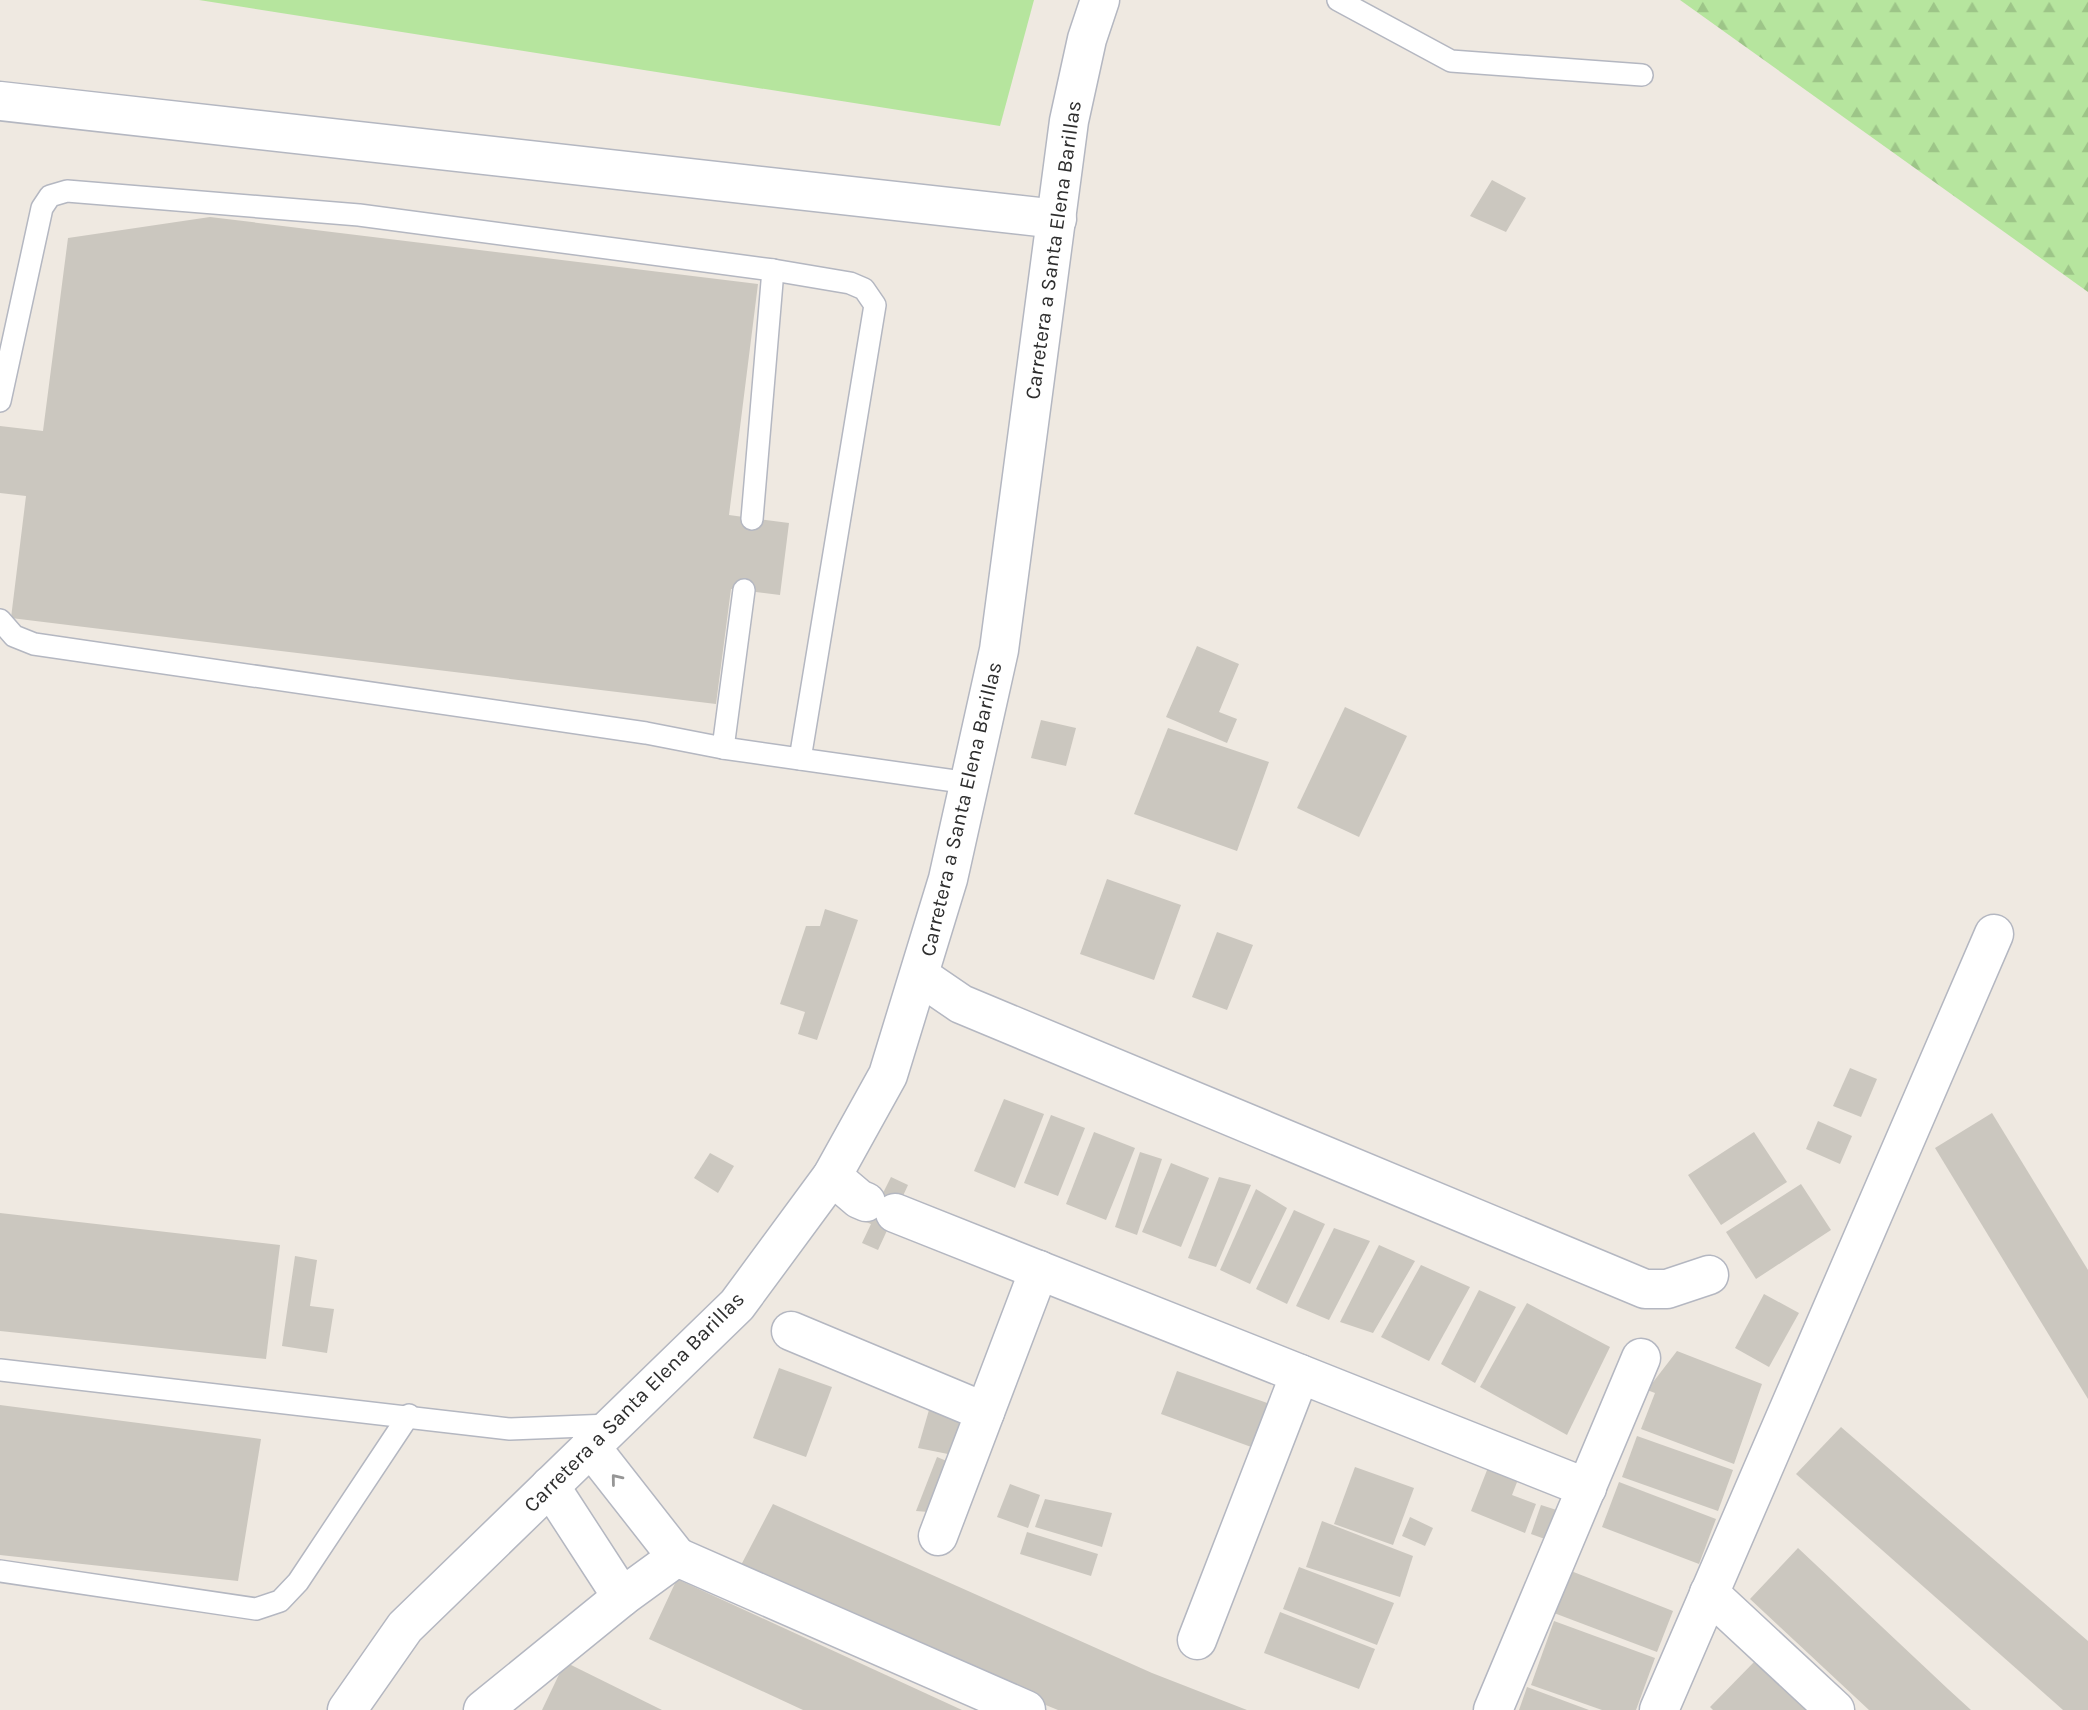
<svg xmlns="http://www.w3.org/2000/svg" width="2088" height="1710" font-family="Karla,sans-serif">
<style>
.grass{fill:#b6e59e}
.forest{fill:url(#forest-firs)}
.building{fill:#cbc7bf}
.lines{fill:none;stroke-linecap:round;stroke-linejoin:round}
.lane-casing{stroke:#b4b7c1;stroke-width:24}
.street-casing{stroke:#b4b7c1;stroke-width:41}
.secondary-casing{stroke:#b4b7c1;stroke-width:41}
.lane{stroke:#fff;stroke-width:21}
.street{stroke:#fff;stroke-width:38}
.secondary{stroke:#fff;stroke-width:38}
.oneway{stroke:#969696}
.labels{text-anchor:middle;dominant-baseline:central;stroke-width:5;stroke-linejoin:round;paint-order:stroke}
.street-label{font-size:21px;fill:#2e2e2e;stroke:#fff}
</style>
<defs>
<pattern id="forest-firs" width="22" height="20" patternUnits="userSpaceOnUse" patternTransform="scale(1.75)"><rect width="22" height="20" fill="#b6e59e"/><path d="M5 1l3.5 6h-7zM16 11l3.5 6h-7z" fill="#9dc588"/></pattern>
</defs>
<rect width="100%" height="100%" fill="#efe9e1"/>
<!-- grass -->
<path class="grass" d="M199,0H1034L1000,126Z"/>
<!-- forest -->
<path class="forest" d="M1680,0H2088V292Z"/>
<!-- building -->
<g class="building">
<path d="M1492,180L1526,198L1506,232L1470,216Z"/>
<path d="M210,217L758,284L729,515L789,523L780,595L731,589L716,704L11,618L26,496L0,493V426L43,431L68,238Z"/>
<path d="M1197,646L1239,664L1219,712L1237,719L1227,743L1166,717Z"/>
<path d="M1345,707L1407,736L1359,837L1297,808Z"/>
<path d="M1041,720L1076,728L1066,766L1031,758Z"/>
<path d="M1168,728L1269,762L1237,851L1134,814Z"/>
<path d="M1107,879L1181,905L1154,980L1080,954Z"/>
<path d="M825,909L858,920L817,1040L798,1034L805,1012L780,1004L806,926H820Z"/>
<path d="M1217,932L1253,945L1227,1010L1192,997Z"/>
<path d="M1850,1068L1877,1079L1861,1117L1833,1106Z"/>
<path d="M1004,1099L1044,1114L1015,1188L974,1171Z"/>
<path d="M1992,1113L2088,1270V1399L1935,1148Z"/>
<path d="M1051,1115L1085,1128L1058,1196L1024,1183Z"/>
<path d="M1818,1121L1852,1136L1840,1164L1806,1149Z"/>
<path d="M1094,1132L1135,1148L1106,1220L1066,1204Z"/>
<path d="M1754,1132L1787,1182L1721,1225L1688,1175Z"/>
<path d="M1140,1152L1162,1159L1137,1235L1115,1227Z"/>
<path d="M710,1153L734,1166L718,1193L694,1178Z"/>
<path d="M1171,1163L1209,1178L1181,1247L1142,1232Z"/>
<path d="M891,1177L908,1185L878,1250L862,1243L871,1224L858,1219L873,1188L883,1193Z"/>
<path d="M1219,1177L1251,1185L1216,1267L1188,1258Z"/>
<path d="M1801,1184L1831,1230L1756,1279L1726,1232Z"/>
<path d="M1256,1189L1287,1208L1250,1284L1220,1270Z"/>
<path d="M1294,1210L1325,1224L1287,1304L1256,1289Z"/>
<path d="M0,1213L280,1245L266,1359L0,1331Z"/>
<path d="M1334,1228L1370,1241L1329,1320L1296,1306Z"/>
<path d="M1379,1245L1415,1261L1373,1333L1340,1322Z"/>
<path d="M295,1256L317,1260L310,1306L334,1309L327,1353L282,1346Z"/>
<path d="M1421,1265L1470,1287L1429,1361L1381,1337Z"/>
<path d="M1479,1290L1516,1307L1475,1383L1441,1364Z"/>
<path d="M1764,1294L1799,1313L1769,1367L1735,1348Z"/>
<path d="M1527,1303L1610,1347L1567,1435L1480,1387Z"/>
<path d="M1677,1351L1762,1384L1734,1464L1641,1429L1655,1393L1647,1390Z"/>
<path d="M779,1368L832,1387L806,1457L753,1438Z"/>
<path d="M1177,1371L1270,1404L1254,1448L1161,1414Z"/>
<path d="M931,1403L976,1415L963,1457L918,1448Z"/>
<path d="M0,1405L261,1439L238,1581L0,1555Z"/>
<path d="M1841,1427L2088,1641V1710H2063L1796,1474Z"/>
<path d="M1637,1436L1733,1470L1718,1511L1622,1477Z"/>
<path d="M937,1457L959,1466L941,1513L916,1511Z"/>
<path d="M1491,1460L1521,1472L1512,1495L1536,1504L1525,1533L1471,1511Z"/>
<path d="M1355,1467L1414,1488L1393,1545L1334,1524Z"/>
<path d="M1619,1482L1716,1519L1699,1564L1602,1527Z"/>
<path d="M1010,1484L1040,1495L1028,1528L997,1517Z"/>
<path d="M1045,1499L1112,1513L1102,1547L1035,1527Z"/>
<path d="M773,1504L1152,1673L1247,1710H1058L1006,1689L740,1567Z"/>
<path d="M1541,1505L1566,1513L1556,1543L1531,1534Z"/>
<path d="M1410,1517L1433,1528L1425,1546L1402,1536Z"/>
<path d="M1322,1521L1413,1556L1400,1597L1306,1567Z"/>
<path d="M1027,1532L1098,1554L1091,1576L1020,1554Z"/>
<path d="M1798,1548L1948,1689L1971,1710H1869L1780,1627L1750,1599Z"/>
<path d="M1299,1567L1394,1603L1377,1645L1283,1609Z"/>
<path d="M1571,1571L1673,1611L1657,1652L1554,1613Z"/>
<path d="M677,1579L962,1710H803L649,1639Z"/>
<path d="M1280,1612L1375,1649L1359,1689L1264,1653Z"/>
<path d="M1554,1621L1655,1658L1636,1710H1602L1531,1685Z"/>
<path d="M1756,1660L1811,1710H1713L1710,1707Z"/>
<path d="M565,1662L662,1710H542Z"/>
<path d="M1527,1687L1589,1710H1519Z"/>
</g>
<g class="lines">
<defs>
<g id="lane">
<path d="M1338,0L1451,61L1642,75"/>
<path d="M773,270L850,283L864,289L875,305L800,759"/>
<path d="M0,401L42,208L50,196L67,191L359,215L773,270L752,519"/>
<path d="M0,620L14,636L34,644L646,733L723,748L744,590"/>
<path d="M723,748L969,783"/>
<path d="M0,1370L510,1429L610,1425"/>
<path d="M0,1571L256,1609L280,1601L298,1582L409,1415"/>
</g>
<g id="street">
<path d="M0,101L1057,219"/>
<path d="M920,976L961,1004L1645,1289H1667L1709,1275"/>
<path d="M832,1176L859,1199L866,1202"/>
<path d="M895,1213L1587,1488"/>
<path d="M791,1331L985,1412"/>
<path d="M590,1446L677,1557"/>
<path d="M550,1486L622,1597"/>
<path d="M938,1536L1039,1270"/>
<path d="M1709,1593L1835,1710"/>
<path d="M1197,1640L1300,1374"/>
<path d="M483,1710L622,1597L677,1557L1026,1710"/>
<path d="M1493,1710L1641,1358"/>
<path d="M1659,1710L1994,934"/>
</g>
<path id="secondary" d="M347,1710L405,1627L737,1305L832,1176L888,1075L948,879L999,650L1069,121L1087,39L1100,0"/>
</defs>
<!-- lane casing -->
<use href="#lane" class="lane-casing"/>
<!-- street casing -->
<use href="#street" class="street-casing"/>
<!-- secondary casing -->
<use href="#secondary" class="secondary-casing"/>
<!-- lane -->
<use href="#lane" class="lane"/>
<!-- street -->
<use href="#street" class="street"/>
<!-- secondary -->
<use href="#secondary" class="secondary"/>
</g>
<!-- one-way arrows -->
<defs><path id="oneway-chevron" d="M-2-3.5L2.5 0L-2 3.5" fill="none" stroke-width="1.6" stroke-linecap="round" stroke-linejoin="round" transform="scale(1.75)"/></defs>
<use class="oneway" href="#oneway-chevron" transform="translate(616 1479) rotate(-129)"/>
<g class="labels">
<!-- street labels -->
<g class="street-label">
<text transform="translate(1053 250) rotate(-82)">Carretera a Santa Elena Barillas</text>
<text transform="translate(961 809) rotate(-77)">Carretera a Santa Elena Barillas</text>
<text transform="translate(634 1402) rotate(-45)">Carretera a Santa Elena Barillas</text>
</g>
</g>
</svg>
